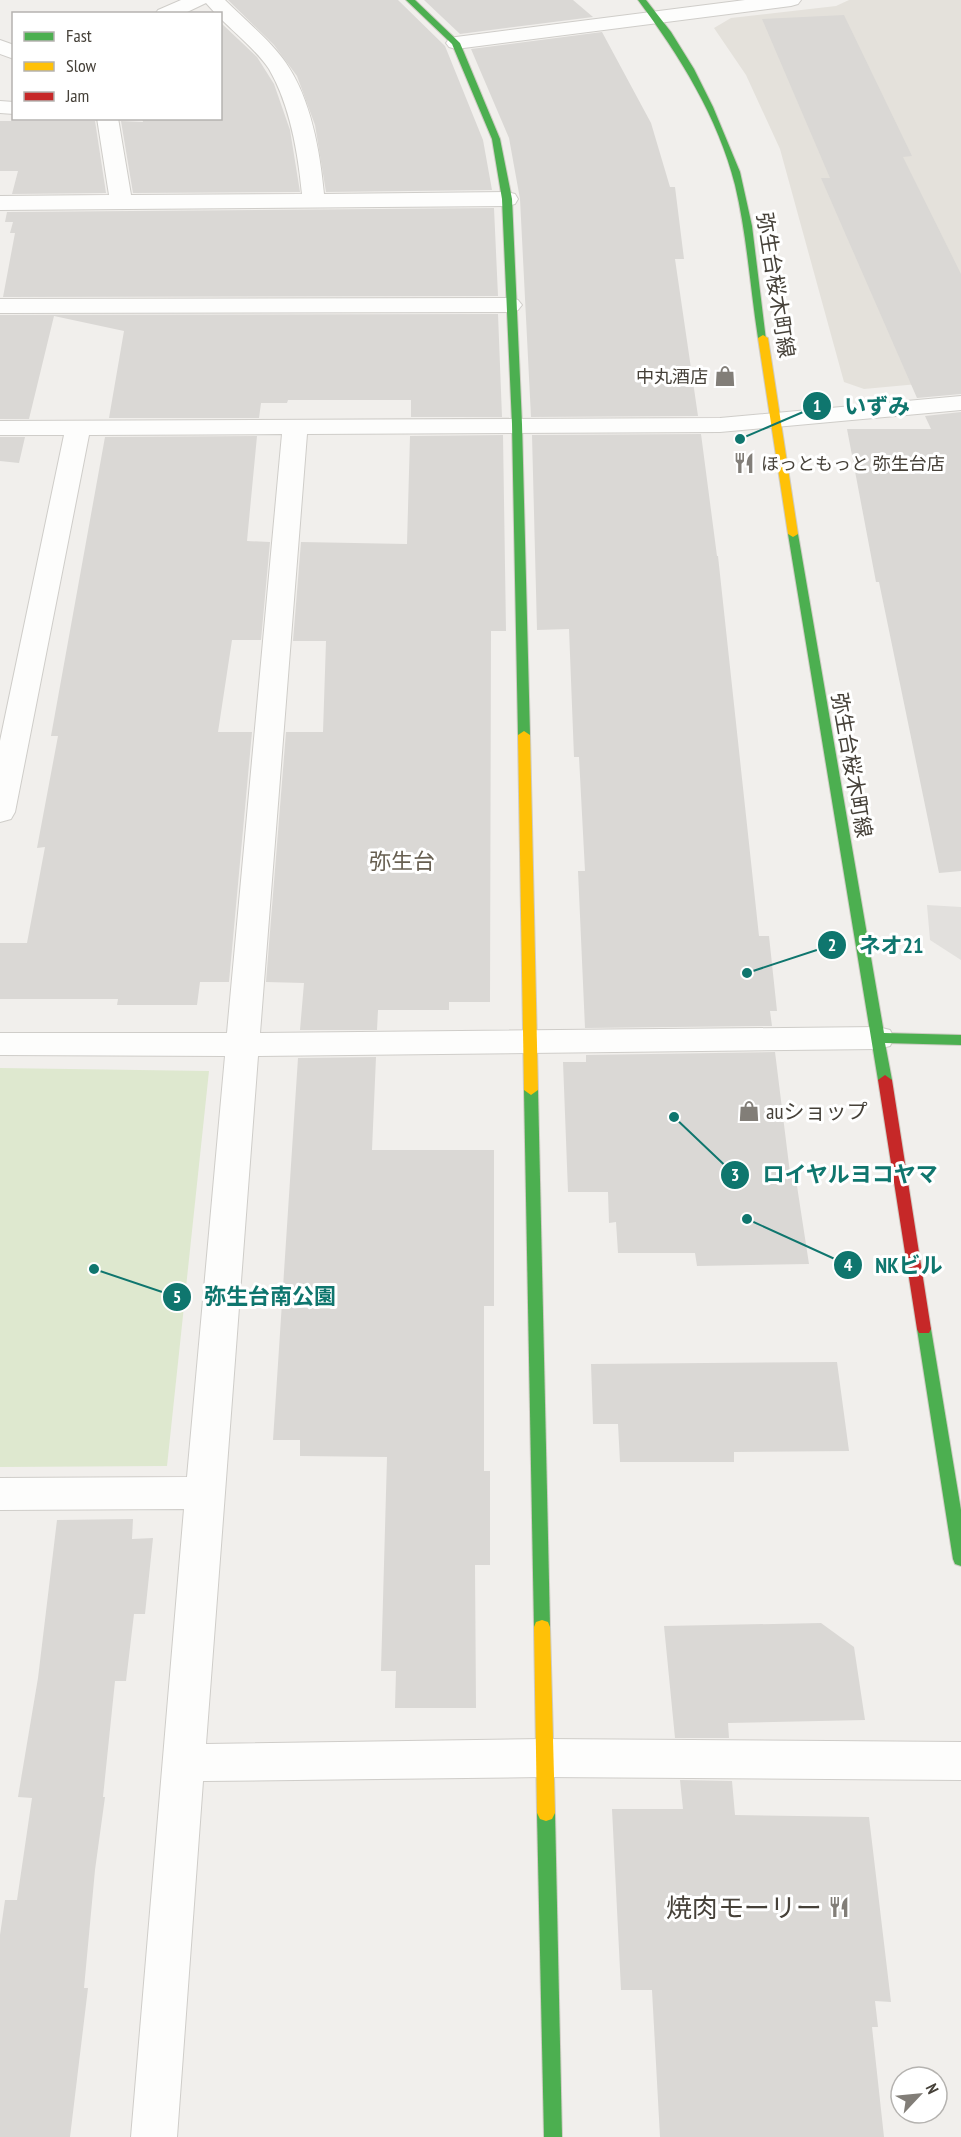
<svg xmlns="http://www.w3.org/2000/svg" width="961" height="2137" font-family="'PT Sans Narrow','Noto Sans JP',sans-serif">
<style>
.residential{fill:#e4e1db}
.green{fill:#dee8cf}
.parking{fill:#e2e0dd}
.building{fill:#dad8d5}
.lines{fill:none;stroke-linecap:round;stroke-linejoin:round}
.street-casing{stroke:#cfcdc9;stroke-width:2}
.fast-casing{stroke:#cfccc4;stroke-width:2}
.slow-casing{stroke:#cfccc4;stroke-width:2}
.jam-casing{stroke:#cfccc4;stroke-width:2}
.street{fill:#fdfdfc;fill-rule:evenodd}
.fast{fill:#4caf50;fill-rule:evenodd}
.slow{fill:#ffc107;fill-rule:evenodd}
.jam{fill:#c62828;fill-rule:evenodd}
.labels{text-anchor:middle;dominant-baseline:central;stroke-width:6;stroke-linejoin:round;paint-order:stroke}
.far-poi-label{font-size:18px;fill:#464139;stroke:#fff;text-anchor:end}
.street-label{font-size:21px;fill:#464139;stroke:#fff}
.poi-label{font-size:21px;fill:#464139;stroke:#fff;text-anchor:start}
.neighbourhood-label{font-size:22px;fill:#675f51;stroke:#fff}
.near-poi-label{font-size:26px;fill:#464139;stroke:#fff;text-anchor:end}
.leader{fill:none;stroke:#0f766e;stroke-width:2}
.callout-dot{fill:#0f766e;stroke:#fff;stroke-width:2}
.mark-label{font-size:18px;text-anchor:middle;font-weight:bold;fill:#fff}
.callout-label{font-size:22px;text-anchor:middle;font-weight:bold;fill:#0f766e;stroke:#fff;stroke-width:6;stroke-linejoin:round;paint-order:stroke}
</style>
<rect width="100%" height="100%" fill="#f1efec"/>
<!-- residential -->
<path class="residential" d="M849,0H961V380L864,389L844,382L780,149L746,75L714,28L731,18L836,6Z"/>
<!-- green -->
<path class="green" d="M0,1068L209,1071L167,1466L0,1467Z"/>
<!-- parking -->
<path class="parking" d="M927,905L961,907V960L930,940Z"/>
<!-- building -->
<g class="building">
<path d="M228,0H398L445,46L483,140L492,190L326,192L315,125L297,76L274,45Z"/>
<path d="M424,0H573L593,17L460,34Z"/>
<path d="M844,15L912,156L903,157L961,274V394L917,398L821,178H830L762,19Z"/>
<path d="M220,22L257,57L274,84L290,130L300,192L133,193L121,121L143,122L142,118H220Z"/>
<path d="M602,32L651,123L670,187H675L684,259H675L698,416L531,417L520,199L509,138L471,49Z"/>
<path d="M0,121H95L106,193L12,194L18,171H0Z"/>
<path d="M494,208L498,296L3,297L15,233H10L13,222H5L7,212Z"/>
<path d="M498,314L502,417H411V400H288L287,403H261L259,418H109L124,331L54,316L29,419H0V315Z"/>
<path d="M961,412V871L939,873L879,582H876L847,429H931L925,416Z"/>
<path d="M701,434L717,556H718L759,936H769L777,1011H770L772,1026L585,1028L578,871H585L579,757H574L569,629L537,630L532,435Z"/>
<path d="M503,435L506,631H491L490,1002H449V1010H378L377,1030H300L304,983L266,982L286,732H323L326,641H293L301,542L407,544L410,436Z"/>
<path d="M257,436L247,541L270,542L261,640H232L218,732H252L229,982H200L197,1005H117L118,999H0V943H27L45,847L37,848L58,736H51L105,437Z"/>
<path d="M0,437H25L19,463L0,461Z"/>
<path d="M775,1052L790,1173H795L809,1264L697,1266L695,1253H618L616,1222L609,1223L608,1192H568L563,1062H586V1055Z"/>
<path d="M376,1057L372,1150H494V1306H484V1471H490V1565H475L476,1708H395L396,1671H381L387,1457L300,1456V1440H273L298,1058Z"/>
<path d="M837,1362L849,1451L734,1452V1462H620L618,1424H593L591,1364Z"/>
<path d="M133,1519L132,1539L153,1538L145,1614H134L126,1681H115L103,1797H105L95,1870L84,1988H88L70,2137H0V1935L5,1900H17L32,1798L18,1797L38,1678L57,1520Z"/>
<path d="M821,1623L854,1647L865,1720L728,1723L729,1738H675L664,1626Z"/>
<path d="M680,1780L732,1781L735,1815L869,1817L891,2002L875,2001L878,2027H872L884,2137H660L652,1990H621L612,1809H683Z"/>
</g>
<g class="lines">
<defs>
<g id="street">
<path d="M181,0H225C245,20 270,40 286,63C311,99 320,151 324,194L507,192L515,194L518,199L515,204L507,206L0,210V196L109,195L97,118H118L131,195L302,194C298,152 290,105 269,69C258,52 235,33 220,18V14H216L206,3L183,14H155L158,10Z"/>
<path d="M745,0H801L798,4L791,6L456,49L449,47L446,43L449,39L456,37Z"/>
<path d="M0,40L14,45V59L0,54Z"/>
<path d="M0,101L14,102V114L0,113Z"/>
<path d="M510,298L518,300L522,305L518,310L510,312L0,313V299Z"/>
<path d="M961,396V410L720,432L307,434L260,1033L878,1027L890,1030L894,1038L890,1046L878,1049L258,1056L206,1744L543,1739L961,1742V1780L543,1777L203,1781L177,2137H131L184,1509L0,1510V1478L187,1477L225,1056L0,1055V1033H227L282,434L89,435L15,812L11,819L0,822V741L64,435H0V421L720,418Z"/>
</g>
<g id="fast">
<path d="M406,0H415L460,43L500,139L512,199L522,424L530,735L524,739L518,735L512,424L502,199L492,139L452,44Z"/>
<path d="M638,0H646L671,32L694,69L713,107L740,172L752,226L766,340L758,338C750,287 747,235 735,185C718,117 679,55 638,0Z"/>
<path d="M793,531L798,534L884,1033L961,1035V1045L885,1043L892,1080L885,1085L878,1080L788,534Z"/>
<path d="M531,1085L538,1090L550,1627L548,1632L542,1634L536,1632L534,1627L524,1090Z"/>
<path d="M924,1323L929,1325L931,1329L961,1510V1566L955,1564L953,1559L917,1329L919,1325Z"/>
<path d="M546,1805L552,1807L555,1813L562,2137H544L537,1813L540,1807Z"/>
</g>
<g id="slow">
<path d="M763,335L768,338L798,534L793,537L788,534L758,338Z"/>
<path d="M524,731L530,735L538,1090L531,1095L524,1090L518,735Z"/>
<path d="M542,1620L548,1622L550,1627L555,1813L552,1819L546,1821L540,1819L537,1813L534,1627L536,1622Z"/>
</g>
<path id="jam" d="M885,1075L892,1080L931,1329L929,1333H919L917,1329L878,1080Z"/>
</defs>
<!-- street casing -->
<use href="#street" class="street-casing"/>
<!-- fast casing -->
<use href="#fast" class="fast-casing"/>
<!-- slow casing -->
<use href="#slow" class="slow-casing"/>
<!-- jam casing -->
<use href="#jam" class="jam-casing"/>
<!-- street -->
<use href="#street" class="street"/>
<!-- fast -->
<use href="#fast" class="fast"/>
<!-- slow -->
<use href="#slow" class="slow"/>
<!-- jam -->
<use href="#jam" class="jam"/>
</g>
<!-- icons -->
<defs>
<symbol id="shop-bare" viewBox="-9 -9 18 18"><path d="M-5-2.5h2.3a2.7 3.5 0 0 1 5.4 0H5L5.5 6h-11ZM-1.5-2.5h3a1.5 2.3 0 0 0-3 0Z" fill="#827e78" stroke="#fff" stroke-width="2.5" paint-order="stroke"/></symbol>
<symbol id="restaurant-bare" viewBox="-9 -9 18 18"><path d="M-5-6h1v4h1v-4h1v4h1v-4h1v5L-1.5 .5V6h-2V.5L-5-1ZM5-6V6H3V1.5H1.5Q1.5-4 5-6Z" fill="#827e78" stroke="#fff" stroke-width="2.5" paint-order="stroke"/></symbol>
</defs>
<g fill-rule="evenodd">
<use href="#shop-bare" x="710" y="361" width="30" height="30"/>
<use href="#restaurant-bare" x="729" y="448" width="30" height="30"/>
<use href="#shop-bare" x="734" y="1096" width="30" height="30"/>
<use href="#restaurant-bare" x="824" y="1892" width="30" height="30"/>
</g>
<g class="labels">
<!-- far-poi labels -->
<g class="far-poi-label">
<text x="708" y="376">中丸酒店</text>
<text x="761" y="463" text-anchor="start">ほっともっと 弥生台店</text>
</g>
<!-- street labels -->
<g class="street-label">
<text transform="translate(776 285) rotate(81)">弥生台桜木町線</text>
<text transform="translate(852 765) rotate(80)">弥生台桜木町線</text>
</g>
<!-- poi labels -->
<g class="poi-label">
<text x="766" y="1111">auショップ</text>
</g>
<!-- neighbourhood labels -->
<g class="neighbourhood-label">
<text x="402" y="861">弥生台</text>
</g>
<!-- near-poi labels -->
<g class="near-poi-label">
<text x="822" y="1907">焼肉モーリー</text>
</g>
</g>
<!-- callouts -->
<path class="leader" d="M740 439L817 406M747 973L832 945M674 1117L735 1175M747 1219L848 1265M94 1269L177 1297"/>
<g class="callout-dot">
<circle cx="740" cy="439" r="6"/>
<circle cx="747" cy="973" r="6"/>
<circle cx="674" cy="1117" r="6"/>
<circle cx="747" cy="1219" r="6"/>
<circle cx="94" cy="1269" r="6"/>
<circle cx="817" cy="406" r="15"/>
<circle cx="832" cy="945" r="15"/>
<circle cx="735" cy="1175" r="15"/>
<circle cx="848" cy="1265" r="15"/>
<circle cx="177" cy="1297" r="15"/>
</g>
<g class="mark-label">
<text x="817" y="412">1</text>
<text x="832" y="951">2</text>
<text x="735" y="1181">3</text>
<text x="848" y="1271">4</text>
<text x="177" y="1303">5</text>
</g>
<g class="callout-label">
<text x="877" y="414">いずみ</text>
<text x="891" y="953">ネオ21</text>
<text x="850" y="1182">ロイヤルヨコヤマ</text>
<text x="909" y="1273">NKビル</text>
<text x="270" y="1304">弥生台南公園</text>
</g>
<!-- legend -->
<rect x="12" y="12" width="210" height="108" fill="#ffffff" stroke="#b5b3b0" stroke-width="1.5"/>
<rect x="24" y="32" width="30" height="9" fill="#4caf50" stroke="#b5b3b0" stroke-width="1.5"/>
<text x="66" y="42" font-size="18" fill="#464139">Fast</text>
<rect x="24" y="62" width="30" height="9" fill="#ffc107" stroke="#b5b3b0" stroke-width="1.5"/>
<text x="66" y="72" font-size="18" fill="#464139">Slow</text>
<rect x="24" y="92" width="30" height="9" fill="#c62828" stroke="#b5b3b0" stroke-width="1.5"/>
<text x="66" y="102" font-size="18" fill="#464139">Jam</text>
<!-- north arrow -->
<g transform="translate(919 2095) rotate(64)"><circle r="28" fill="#ffffff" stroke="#b5b3b0" stroke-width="1.5"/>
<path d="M0-4.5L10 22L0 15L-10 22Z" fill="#827e78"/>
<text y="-9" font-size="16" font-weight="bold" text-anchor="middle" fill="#464139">N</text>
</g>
</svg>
